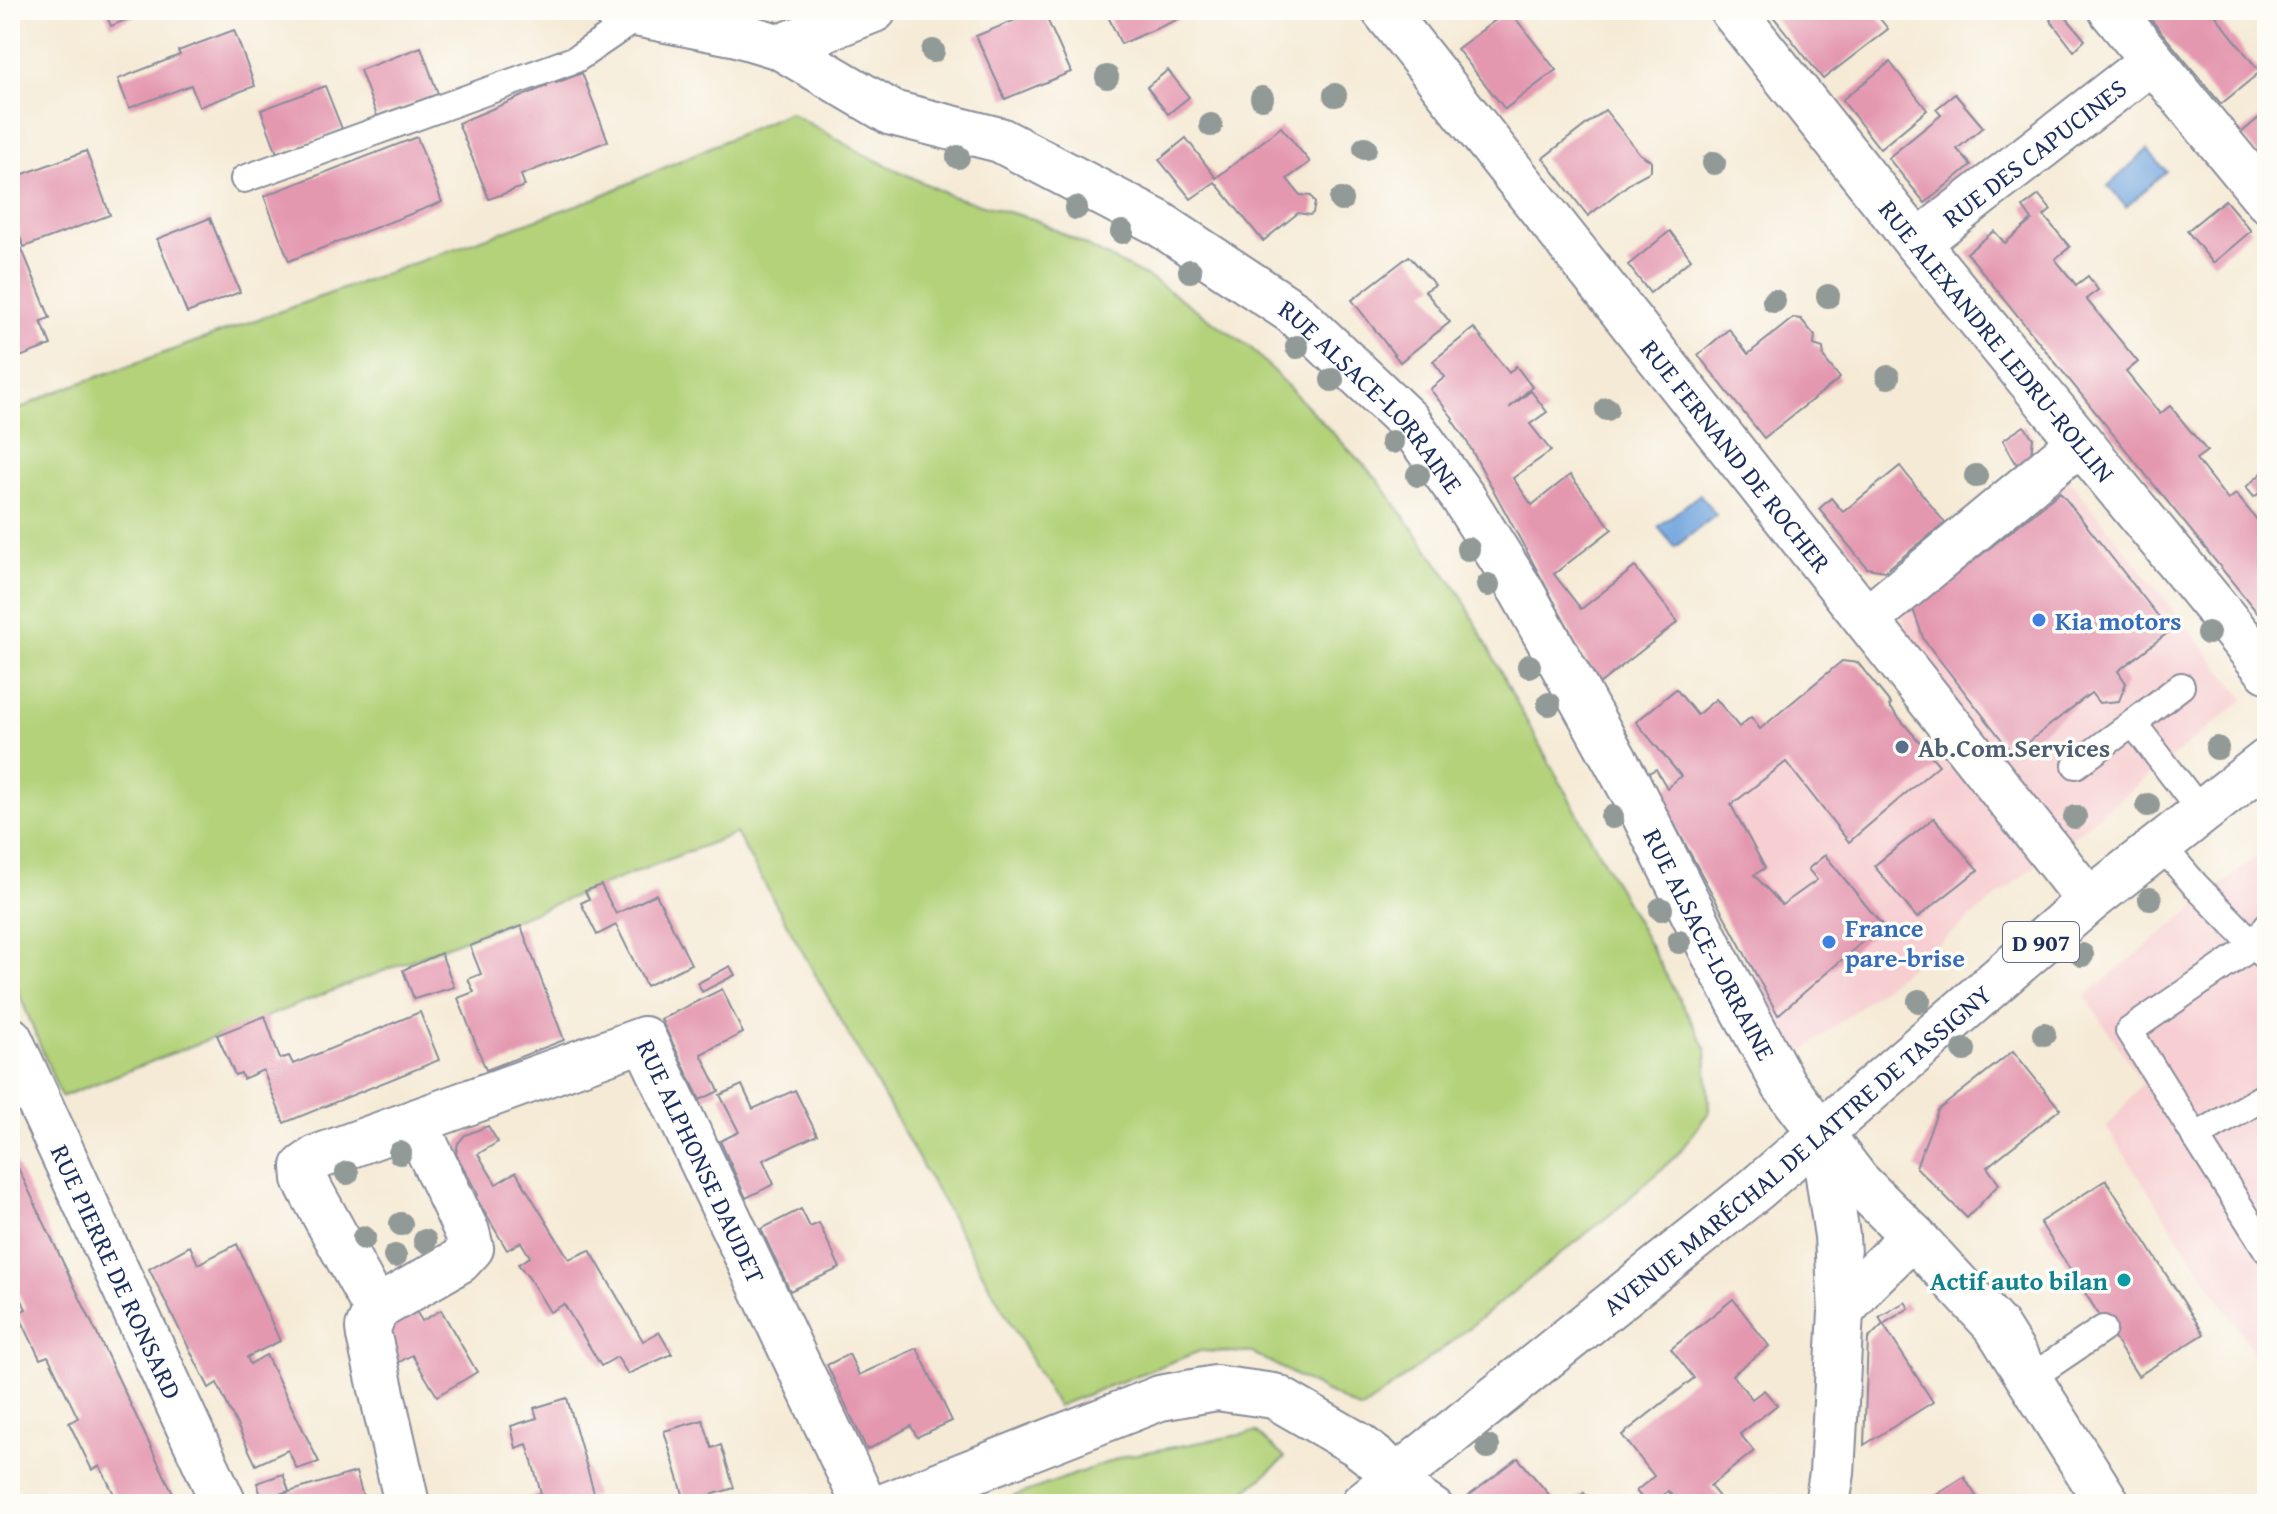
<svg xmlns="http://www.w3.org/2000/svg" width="2277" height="1514" font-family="'Gentium Book Plus',serif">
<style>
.built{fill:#f7cfd2}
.green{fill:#b3d279;stroke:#67806c;stroke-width:2}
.water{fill:#71a4dd;stroke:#466a9e;stroke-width:2}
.building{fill:#e498b0}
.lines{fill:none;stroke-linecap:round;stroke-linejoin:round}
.service-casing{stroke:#888c9a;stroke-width:30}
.minor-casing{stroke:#888c9a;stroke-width:48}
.primary-casing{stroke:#888c9a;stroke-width:48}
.service{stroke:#fff;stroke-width:26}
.minor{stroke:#fff;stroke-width:44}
.primary{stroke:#fff;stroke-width:44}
.tree{fill:#929a97}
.shop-dot{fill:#3f7fe0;stroke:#fdfcf7;stroke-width:3}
.service-dot{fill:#5c6f8a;stroke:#fdfcf7;stroke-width:3}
.culture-dot{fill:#0f9aa8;stroke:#fdfcf7;stroke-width:3}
.labels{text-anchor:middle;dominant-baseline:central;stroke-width:7;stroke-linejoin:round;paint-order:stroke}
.shield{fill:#fdfcf7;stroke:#5f6c8c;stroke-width:2}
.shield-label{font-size:24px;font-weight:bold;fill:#1b2f5e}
.street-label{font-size:26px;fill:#1b2f5e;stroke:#fdfcf7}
.shop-label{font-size:26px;font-weight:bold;fill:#366cbe;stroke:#fdfcf7;text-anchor:start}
.service-label{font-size:26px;font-weight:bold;fill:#4e5e75;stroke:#fdfcf7;text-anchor:start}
.culture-label{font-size:26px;font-weight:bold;fill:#0d838f;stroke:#fdfcf7;text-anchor:end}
</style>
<rect width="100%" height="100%" fill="#fdfcf7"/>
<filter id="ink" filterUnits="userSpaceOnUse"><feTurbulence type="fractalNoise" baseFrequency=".0125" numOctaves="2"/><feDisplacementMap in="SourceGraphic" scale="16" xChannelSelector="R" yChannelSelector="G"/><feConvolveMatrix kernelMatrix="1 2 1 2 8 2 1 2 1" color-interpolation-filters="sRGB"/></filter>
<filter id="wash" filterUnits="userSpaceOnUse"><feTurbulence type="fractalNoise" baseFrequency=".006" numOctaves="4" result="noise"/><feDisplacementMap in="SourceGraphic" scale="32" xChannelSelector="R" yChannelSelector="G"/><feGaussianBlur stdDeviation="1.8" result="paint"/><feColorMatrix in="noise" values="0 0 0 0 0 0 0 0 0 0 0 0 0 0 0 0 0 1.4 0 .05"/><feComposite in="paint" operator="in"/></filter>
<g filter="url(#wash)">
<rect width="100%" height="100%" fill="#f5ead5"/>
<!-- built -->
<g class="built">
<path d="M2056,481H2070L2245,699L1799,1055L1658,796L1751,717L1849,841L1939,764L1904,620L1906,603Z"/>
<path d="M2267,848V1372L2107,1128L2142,1082L2085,996Z"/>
</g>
<!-- green -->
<g class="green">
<path d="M789,112L867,156L951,196L1036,220L1155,281L1251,348L1377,479L1461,595L1520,709L1706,1048L1709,1112L1677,1155L1617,1209L1442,1349L1361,1410L1253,1353L1200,1351L1057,1406L736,833L61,1097L10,971V414L50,394L596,198Z"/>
<path d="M1256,1432L1285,1458L1230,1504H993L1125,1456Z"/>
</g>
<!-- water -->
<g class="water">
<path d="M2147,150L2166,171L2126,207L2108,186Z"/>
<path d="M1700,494L1716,515L1675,547L1658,527Z"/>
</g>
<g id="blocks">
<!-- building -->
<g class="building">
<path d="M104,10H150L111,26Z"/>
<path d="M1040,10H1043L1071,72L1005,99L976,36Z"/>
<path d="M1105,10H1178L1181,18L1121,44Z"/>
<path d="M1509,10L1556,70L1505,109L1457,49Z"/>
<path d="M1768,10H1873L1888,29L1823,79Z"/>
<path d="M2060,10L2085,40L2074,51L2050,20Z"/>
<path d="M2143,10H2224L2216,16L2260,72L2221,104Z"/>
<path d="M234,30L255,86L199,107L191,85L129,108L118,79L180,55L178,51Z"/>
<path d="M421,47L438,94L377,116L360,70Z"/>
<path d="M1890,62L1927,110L1880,149L1842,100Z"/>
<path d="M1168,70L1189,97L1168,114L1147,87Z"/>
<path d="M582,73L608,141L521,175L525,186L489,199L458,123L547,86L545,82L554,79L556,83Z"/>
<path d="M325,86L342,129L277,153L261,110Z"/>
<path d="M1955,94L1983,127L1957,149L1971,165L1925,203L1888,158L1941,115L1936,109Z"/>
<path d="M1605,110L1640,154L1651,161V171L1634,180L1588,216L1543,158Z"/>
<path d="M2267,111V166L2241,133Z"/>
<path d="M1281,127L1310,162L1287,179L1300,195L1311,196L1315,203L1313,213L1310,215L1298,213L1263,241L1215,182L1191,199L1159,160L1186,138L1216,178Z"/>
<path d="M417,137L442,202L289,261L264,196Z"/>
<path d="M86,151L110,215L24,247L10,210V179Z"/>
<path d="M2039,195L2051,210L2044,216L2070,247L2055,259L2076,285L2088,276L2098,290L2086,299L2138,362L2126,372L2160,414L2170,406L2207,451L2196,459L2228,500L2236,494L2267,532V625L1967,253L1994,231L2005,243L2032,220L2023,207Z"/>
<path d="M2225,200L2251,231L2213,263L2187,231Z"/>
<path d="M210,218L240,292L187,313L157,239Z"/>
<path d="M1670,231L1691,259L1650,293L1628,265Z"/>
<path d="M22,249L50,318L41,321L51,345L20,357L18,351L10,354V254Z"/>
<path d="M1409,256L1435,285L1425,291L1450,322L1400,362L1352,300Z"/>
<path d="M1793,318L1801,319L1815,336L1814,345L1823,348L1824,358L1840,378L1764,438L1698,355L1729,329L1748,354Z"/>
<path d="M1474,328L1509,373L1516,366L1532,387L1509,408L1531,391L1547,412L1530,424L1551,451L1513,478L1532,505L1570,475L1612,529L1554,574L1581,609L1635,567L1678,622L1599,684L1466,440L1452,420L1453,418L1430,389L1445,377L1433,361Z"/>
<path d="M2024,426L2033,438L2031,456L2018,467L2003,440Z"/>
<path d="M1900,466L1945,523L1885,571L1867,568L1819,509L1831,498L1843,512Z"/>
<path d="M2265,470L2267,487L2254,497L2246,487Z"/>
<path d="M2060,492L2170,631L2118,671L2126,683L2119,701L2099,703L2091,693L2013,754L1924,640L1913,609Z"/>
<path d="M1842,661L1858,663L1891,704L1889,706L1939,765L1849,842L1786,762L1731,805L1765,868L1754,875L1782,905L1817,880L1808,869L1825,855L1882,925L1778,1015L1647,774L1656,769L1667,788L1681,776L1636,722L1676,689L1697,715L1716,699L1739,727L1751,717L1760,729Z"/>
<path d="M1934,818L1978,870L1917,918L1874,866Z"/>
<path d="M601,885L616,914L656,894L691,964L646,986L616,925L597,935L581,903L589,899L585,891Z"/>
<path d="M521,926L564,1040L486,1070L458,998L474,992L468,979L481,974L470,946Z"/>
<path d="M441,953L454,987L414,999L403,970Z"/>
<path d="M730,966L735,975L702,992L698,983Z"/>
<path d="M722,989L743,1033L701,1054L719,1091L700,1100L661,1019Z"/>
<path d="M420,1012L439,1060L284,1123L263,1070L243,1079L241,1073L235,1075L217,1035L265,1016L280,1059L289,1056L293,1064Z"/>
<path d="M2013,1051L2060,1109L1987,1167L1999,1184L1967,1218L1916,1167L1938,1110Z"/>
<path d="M742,1085L753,1109L795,1090L817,1135L763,1160L774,1184L746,1198L720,1141L739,1132L720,1095Z"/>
<path d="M488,1126L498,1142L478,1154L496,1184L516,1172L569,1259L590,1250L643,1341L659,1332L672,1354L628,1374L617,1357L601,1366L564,1304L550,1312L529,1278L518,1264L530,1257L521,1242L507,1250L475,1196L478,1195L456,1154L458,1143L465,1135Z"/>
<path d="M10,1151L178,1504H119L100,1466L92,1470L69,1423L78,1418L48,1356L40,1359L18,1313L26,1309L10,1275Z"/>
<path d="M2106,1180L2204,1334L2138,1376L2040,1222Z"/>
<path d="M801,1209L810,1227L819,1223L840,1268L790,1291L761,1229Z"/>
<path d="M237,1244L280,1341L247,1357L250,1364L266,1355L319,1462L297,1469L288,1450L256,1465L217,1383L209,1388L149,1269L190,1246L198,1264Z"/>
<path d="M1733,1299L1769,1346L1732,1375L1752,1399L1764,1390L1777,1405L1740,1434L1754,1451L1710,1486L1725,1504H1679L1668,1491L1653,1504H1647L1636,1491L1654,1476L1622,1435L1694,1378L1671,1349Z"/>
<path d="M1905,1302L1909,1308L1883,1324L1879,1317Z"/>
<path d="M441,1310L477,1372L437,1396L412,1355L394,1365L376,1334L416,1311L422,1321Z"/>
<path d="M1883,1324L1933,1402L1864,1445L1868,1339Z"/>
<path d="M917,1348L952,1421L917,1437L911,1426L867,1450L827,1365L849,1354L859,1375Z"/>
<path d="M567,1398L595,1496L581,1500L582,1504H531L529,1497L541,1493L527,1444L516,1448L511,1426L537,1418L534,1408Z"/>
<path d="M703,1420L712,1448L721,1445L734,1488L700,1498L703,1504H686L664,1431Z"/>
<path d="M1518,1458L1557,1504H1458Z"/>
<path d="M356,1472L365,1504H263L262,1500Z"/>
<path d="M283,1474L289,1491L262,1499L257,1483Z"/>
<path d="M1964,1477L1981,1504H1922Z"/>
<path d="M1584,1493L1592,1504H1571Z"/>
</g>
</g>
</g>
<g filter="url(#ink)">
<use href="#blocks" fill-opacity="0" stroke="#888c9a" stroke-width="2"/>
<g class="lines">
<defs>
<g id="service">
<path d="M244,179L576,59L639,16"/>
<path d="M2133,723L2181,686"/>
<path d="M2076,765L2133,723L2201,812"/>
<path d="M2160,844L2196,886L2264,955"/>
<path d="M2267,926L2256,944L2129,1031L2267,1250"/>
<path d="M2195,1137L2267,1095"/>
<path d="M2029,1379L2103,1329"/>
<path d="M1398,1476L1439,1504"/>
</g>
<g id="minor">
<path id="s1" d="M615,10L737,34L780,47L892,113L1000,140L1157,222L1293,312L1408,421L1464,499L1522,592L1630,787L1717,961L1784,1085L1858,1182L1913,1236L1996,1326L2108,1504"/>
<path id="s2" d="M1384,10L2089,901"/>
<path id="s3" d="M1732,10L1917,243L2267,670"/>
<path d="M2111,10L2267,200"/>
<path d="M780,47L874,10"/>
<path id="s4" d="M1917,243L2152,61"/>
<path d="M1867,619L2080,442"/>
<path id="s5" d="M10,1039L224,1504"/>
<path d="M1822,1136L1837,1236L1841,1312L1832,1473L1827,1504"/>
<path d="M376,1309L459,1261L471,1248L467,1232L415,1122"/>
<path d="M1841,1312L1866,1282L1913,1236"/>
<path id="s6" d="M407,1504L369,1336L368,1328L376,1309L312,1193L305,1179L304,1167L318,1157L644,1039L864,1504"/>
<path d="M889,1504L1160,1398L1216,1388L1274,1396L1357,1444L1398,1476"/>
</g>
<g id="primary">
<path id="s7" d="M1363,1504L1756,1189L2089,901L2267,761"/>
</g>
</defs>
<!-- service casing -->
<use href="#service" class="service-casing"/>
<!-- minor casing -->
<use href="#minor" class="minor-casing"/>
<!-- primary casing -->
<use href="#primary" class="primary-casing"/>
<!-- service -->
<use href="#service" class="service"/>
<!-- minor -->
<use href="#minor" class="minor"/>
<!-- primary -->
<use href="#primary" class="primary"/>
</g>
<!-- trees -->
<g class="tree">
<circle cx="933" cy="51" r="12"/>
<circle cx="1107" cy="77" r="12"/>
<circle cx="1335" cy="95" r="12"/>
<circle cx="1262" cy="98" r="12"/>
<circle cx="1211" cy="125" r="12"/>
<circle cx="1365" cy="148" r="12"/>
<circle cx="958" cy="157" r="12"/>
<circle cx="1714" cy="163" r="12"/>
<circle cx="1341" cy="200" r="12"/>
<circle cx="1076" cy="208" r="12"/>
<circle cx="1122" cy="232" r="12"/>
<circle cx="1190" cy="271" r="12"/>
<circle cx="1828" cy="296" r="12"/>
<circle cx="1774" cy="301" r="12"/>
<circle cx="1297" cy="347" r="12"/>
<circle cx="1888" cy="377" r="12"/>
<circle cx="1332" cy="380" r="12"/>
<circle cx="1607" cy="409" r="12"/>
<circle cx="1392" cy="442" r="12"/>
<circle cx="1418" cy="475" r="12"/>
<circle cx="1976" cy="476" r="12"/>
<circle cx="1468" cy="549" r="12"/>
<circle cx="1488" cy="585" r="12"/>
<circle cx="2208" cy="633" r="12"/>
<circle cx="1529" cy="666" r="12"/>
<circle cx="1549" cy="704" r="12"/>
<circle cx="2217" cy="748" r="12"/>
<circle cx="2148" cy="805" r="12"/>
<circle cx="1612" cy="817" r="12"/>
<circle cx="2075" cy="817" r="12"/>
<circle cx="2150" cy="899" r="12"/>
<circle cx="1661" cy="909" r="12"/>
<circle cx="1679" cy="942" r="12"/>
<circle cx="2082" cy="955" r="12"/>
<circle cx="1919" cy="1001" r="12"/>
<circle cx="2044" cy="1034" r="12"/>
<circle cx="1964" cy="1050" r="12"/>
<circle cx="400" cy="1153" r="12"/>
<circle cx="347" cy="1173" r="12"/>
<circle cx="401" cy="1224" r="12"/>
<circle cx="364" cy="1238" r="12"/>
<circle cx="425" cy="1241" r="12"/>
<circle cx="395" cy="1256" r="12"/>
<circle cx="1488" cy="1447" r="12"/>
</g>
</g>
<!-- markers -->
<g class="shop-dot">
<circle cx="2039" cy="620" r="8"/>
<circle cx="1829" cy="942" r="8"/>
</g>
<circle class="service-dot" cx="1902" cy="747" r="8"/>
<circle class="culture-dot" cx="2124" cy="1280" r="8"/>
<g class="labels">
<!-- shield labels -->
<rect class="shield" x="2003" y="922" width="76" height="40" rx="6"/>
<g class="shield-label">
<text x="2041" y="942">D 907</text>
</g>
<!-- street labels -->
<g class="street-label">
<text stroke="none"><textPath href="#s4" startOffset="148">RUE DES CAPUCINES</textPath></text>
<text stroke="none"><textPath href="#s3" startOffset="424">RUE ALEXANDRE LEDRU-ROLLIN</textPath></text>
<text stroke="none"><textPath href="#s1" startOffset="866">RUE ALSACE-LORRAINE</textPath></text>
<text stroke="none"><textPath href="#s2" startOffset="568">RUE FERNAND DE ROCHER</textPath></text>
<text stroke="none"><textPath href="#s1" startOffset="1514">RUE ALSACE-LORRAINE</textPath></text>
<text stroke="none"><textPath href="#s7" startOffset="560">AVENUE MARÉCHAL DE LATTRE DE TASSIGNY</textPath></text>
<text stroke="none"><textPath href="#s6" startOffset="860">RUE ALPHONSE DAUDET</textPath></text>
<text stroke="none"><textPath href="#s5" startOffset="256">RUE PIERRE DE RONSARD</textPath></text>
</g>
<!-- shop labels -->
<g class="shop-label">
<text x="2055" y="620">Kia motors</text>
<text x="1845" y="927">France<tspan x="1845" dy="30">pare-brise</tspan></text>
</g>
<!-- service labels -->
<g class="service-label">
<text x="1918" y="747">Ab.Com.Services</text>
</g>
<!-- culture labels -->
<g class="culture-label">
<text x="2108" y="1280">Actif auto bilan</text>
</g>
</g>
<!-- margin -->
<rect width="2277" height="1514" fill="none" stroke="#fdfcf7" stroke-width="40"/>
</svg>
